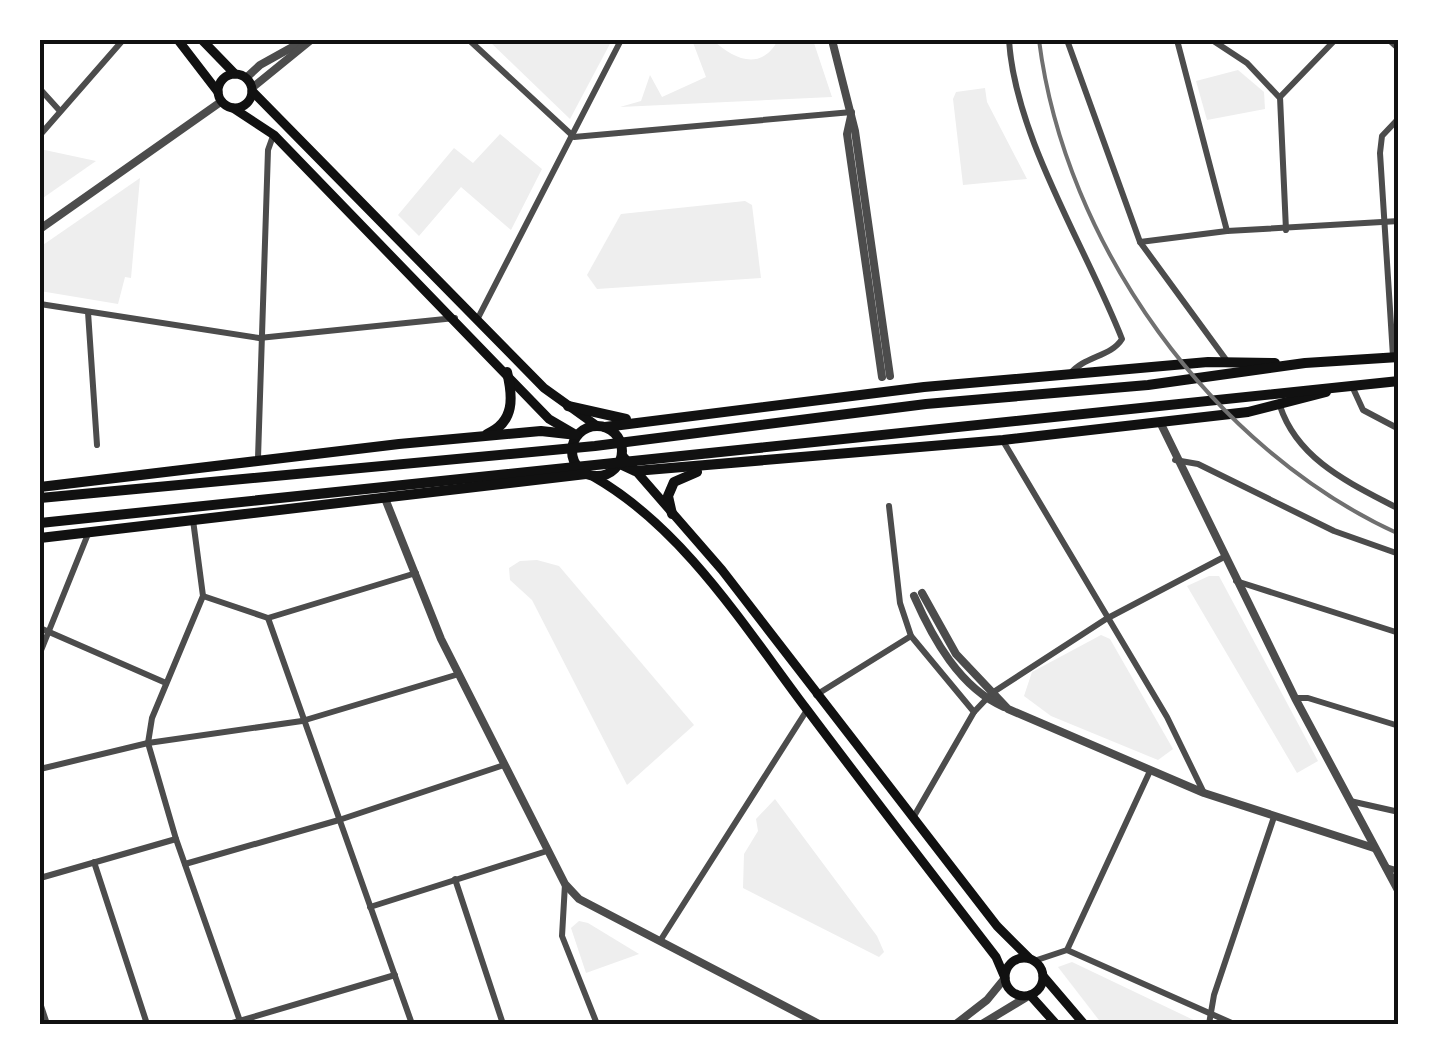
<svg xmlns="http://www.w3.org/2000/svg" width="1439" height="1064" font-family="Overpass,sans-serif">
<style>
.green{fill:#eee}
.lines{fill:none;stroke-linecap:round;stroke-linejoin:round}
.minor{stroke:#4c4c4c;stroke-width:6}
.tertiary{stroke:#4c4c4c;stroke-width:8}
.secondary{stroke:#111;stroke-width:9}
.trunk{stroke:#111;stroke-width:10}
.rail{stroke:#707070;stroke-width:4}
.neatline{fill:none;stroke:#111;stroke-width:4}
</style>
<rect width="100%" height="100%" fill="#fff"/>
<!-- green -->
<g class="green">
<path d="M488,40H612L570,119Z"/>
<path d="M692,40H713C733,59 761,72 778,40H813L832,97L620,107L641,101L650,75L662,97L706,77Z"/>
<path d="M1238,70L1264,92L1265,109L1207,120L1196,81Z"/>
<path d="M985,88L987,102L1027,179L963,185L953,99L956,92Z"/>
<path d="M500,134L542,169L511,230L461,187L419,236L398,215L454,148L473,163Z"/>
<path d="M40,149L96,161L40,200Z"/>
<path d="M140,178L131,278L125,277L118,304L40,291V247Z"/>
<path d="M745,201L752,205L761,278L597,289L587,275L621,214Z"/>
<path d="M537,560L559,566L694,725L627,785L532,600L510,580L509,568L520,561Z"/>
<path d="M1209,576H1219L1318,761L1297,773L1187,586Z"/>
<path d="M1101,635L1110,639L1173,749L1158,760L1051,716L1024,696L1032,672Z"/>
<path d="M775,799L877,936L884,952L879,957L743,888L744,854L758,831L756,819Z"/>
<path d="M579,921L588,923L639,954L586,973L571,928Z"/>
<path d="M1072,962L1202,1024H1102L1058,967Z"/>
</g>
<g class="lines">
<!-- minor -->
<g class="minor">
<path d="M469,40L574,137L852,112"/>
<path d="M1009,40C1015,137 1086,247 1122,339C1111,357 1084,356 1070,374"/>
<path d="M1067,40L1140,242L1227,361"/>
<path d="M1177,40L1227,231"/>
<path d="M1212,40L1247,63L1279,97"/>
<path d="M1389,40L1399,49"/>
<path d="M40,89L59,110"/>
<path d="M40,135L123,40"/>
<path d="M1286,230L1280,97L1335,40"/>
<path d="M1140,242L1227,231L1399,221"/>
<path d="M40,304L259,338L455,318"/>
<path d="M88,312L97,445"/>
<path d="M478,318L621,40"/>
<path d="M1393,356L1380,153L1382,136L1399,118"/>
<path d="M1352,386L1363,410L1399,429"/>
<path d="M1280,406C1298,461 1352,484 1399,509"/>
<path d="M1003,441L1167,717L1204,793"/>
<path d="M258,458L268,150L273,136"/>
<path d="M1175,460L1198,464L1334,531L1399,554"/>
<path d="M889,506L900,603L911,636L974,712"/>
<path d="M193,520L203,596L152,718L148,743L176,839L241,1024"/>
<path d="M1236,581L1399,633"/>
<path d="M203,596L268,618L416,573"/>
<path d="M268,618L412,1024"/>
<path d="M40,628L166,683"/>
<path d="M40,653L88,534"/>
<path d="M816,695L911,636"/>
<path d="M1295,698H1308L1399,726"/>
<path d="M40,769L148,743L302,721L459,674"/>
<path d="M1350,801L1399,812"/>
<path d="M913,818L974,712L992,693L1106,619L1224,557"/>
<path d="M94,862L147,1024"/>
<path d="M185,864L339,820L504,765"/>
<path d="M1385,867L1399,871"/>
<path d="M40,878L176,839"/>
<path d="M455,879L503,1024"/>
<path d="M565,884L562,936L597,1024"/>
<path d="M370,907L547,851"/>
<path d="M660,941L807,710"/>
<path d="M1067,950L1234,1024"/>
<path d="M1034,961L1067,950L1150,771"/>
<path d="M40,1003L47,1024"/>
<path d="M229,1024L395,975"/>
<path d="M1209,1024L1214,995L1274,817"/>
</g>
<!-- tertiary -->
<g class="tertiary">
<path d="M832,40L855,131L890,376"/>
<path d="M246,78L260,65L305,40"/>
<path d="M252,88L311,40"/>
<path d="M851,116L847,134L882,377"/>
<path d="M40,229L222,101"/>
<path d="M1160,422L1295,698L1399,892"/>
<path d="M386,501L441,639L565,884L579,899L819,1024"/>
<path d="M922,593L956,654L1008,709L1204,793L1374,848"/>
<path d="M914,596C933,639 960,688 1004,707"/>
<path d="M956,1024L987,1000L1005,978"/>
<path d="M982,1024L1030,995"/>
</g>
<!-- secondary -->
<g class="secondary">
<path d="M178,40L218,92"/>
<path d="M202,40L235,74"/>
<circle cx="235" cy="91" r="17"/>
<path d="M252,91L544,388L597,426"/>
<path d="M233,108L274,135L549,419L573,433"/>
<path d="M622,455L722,570L997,926L1029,958"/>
<path d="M594,477C683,528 744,626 805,707C868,791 932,874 996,957L1005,978"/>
<circle cx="1024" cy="977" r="19"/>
<path d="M1043,976L1084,1024"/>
<path d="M1030,995L1056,1024"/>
</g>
<!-- trunk -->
<g class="trunk">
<path d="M568,406L626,419"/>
<circle cx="597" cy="451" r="25"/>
<path d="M605,427L924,387L1208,362L1275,363"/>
<path d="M487,434C515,422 513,397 507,372"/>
<path d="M620,464L635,471L1003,440L1248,412L1326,392"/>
<path d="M40,487L399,444L541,431L577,435"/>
<path d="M40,498L595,446L926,404L1148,385L1305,363L1399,357"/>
<path d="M672,514L668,496L674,482L697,472"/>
<path d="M40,523L1399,381"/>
<path d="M40,538L586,474"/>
</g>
<!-- rail -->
<path class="rail" d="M1039,40C1065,245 1212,449 1399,534"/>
</g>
<!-- border -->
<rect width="1439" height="1064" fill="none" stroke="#ffffff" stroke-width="85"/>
<rect x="42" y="42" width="1354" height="980" class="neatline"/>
</svg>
